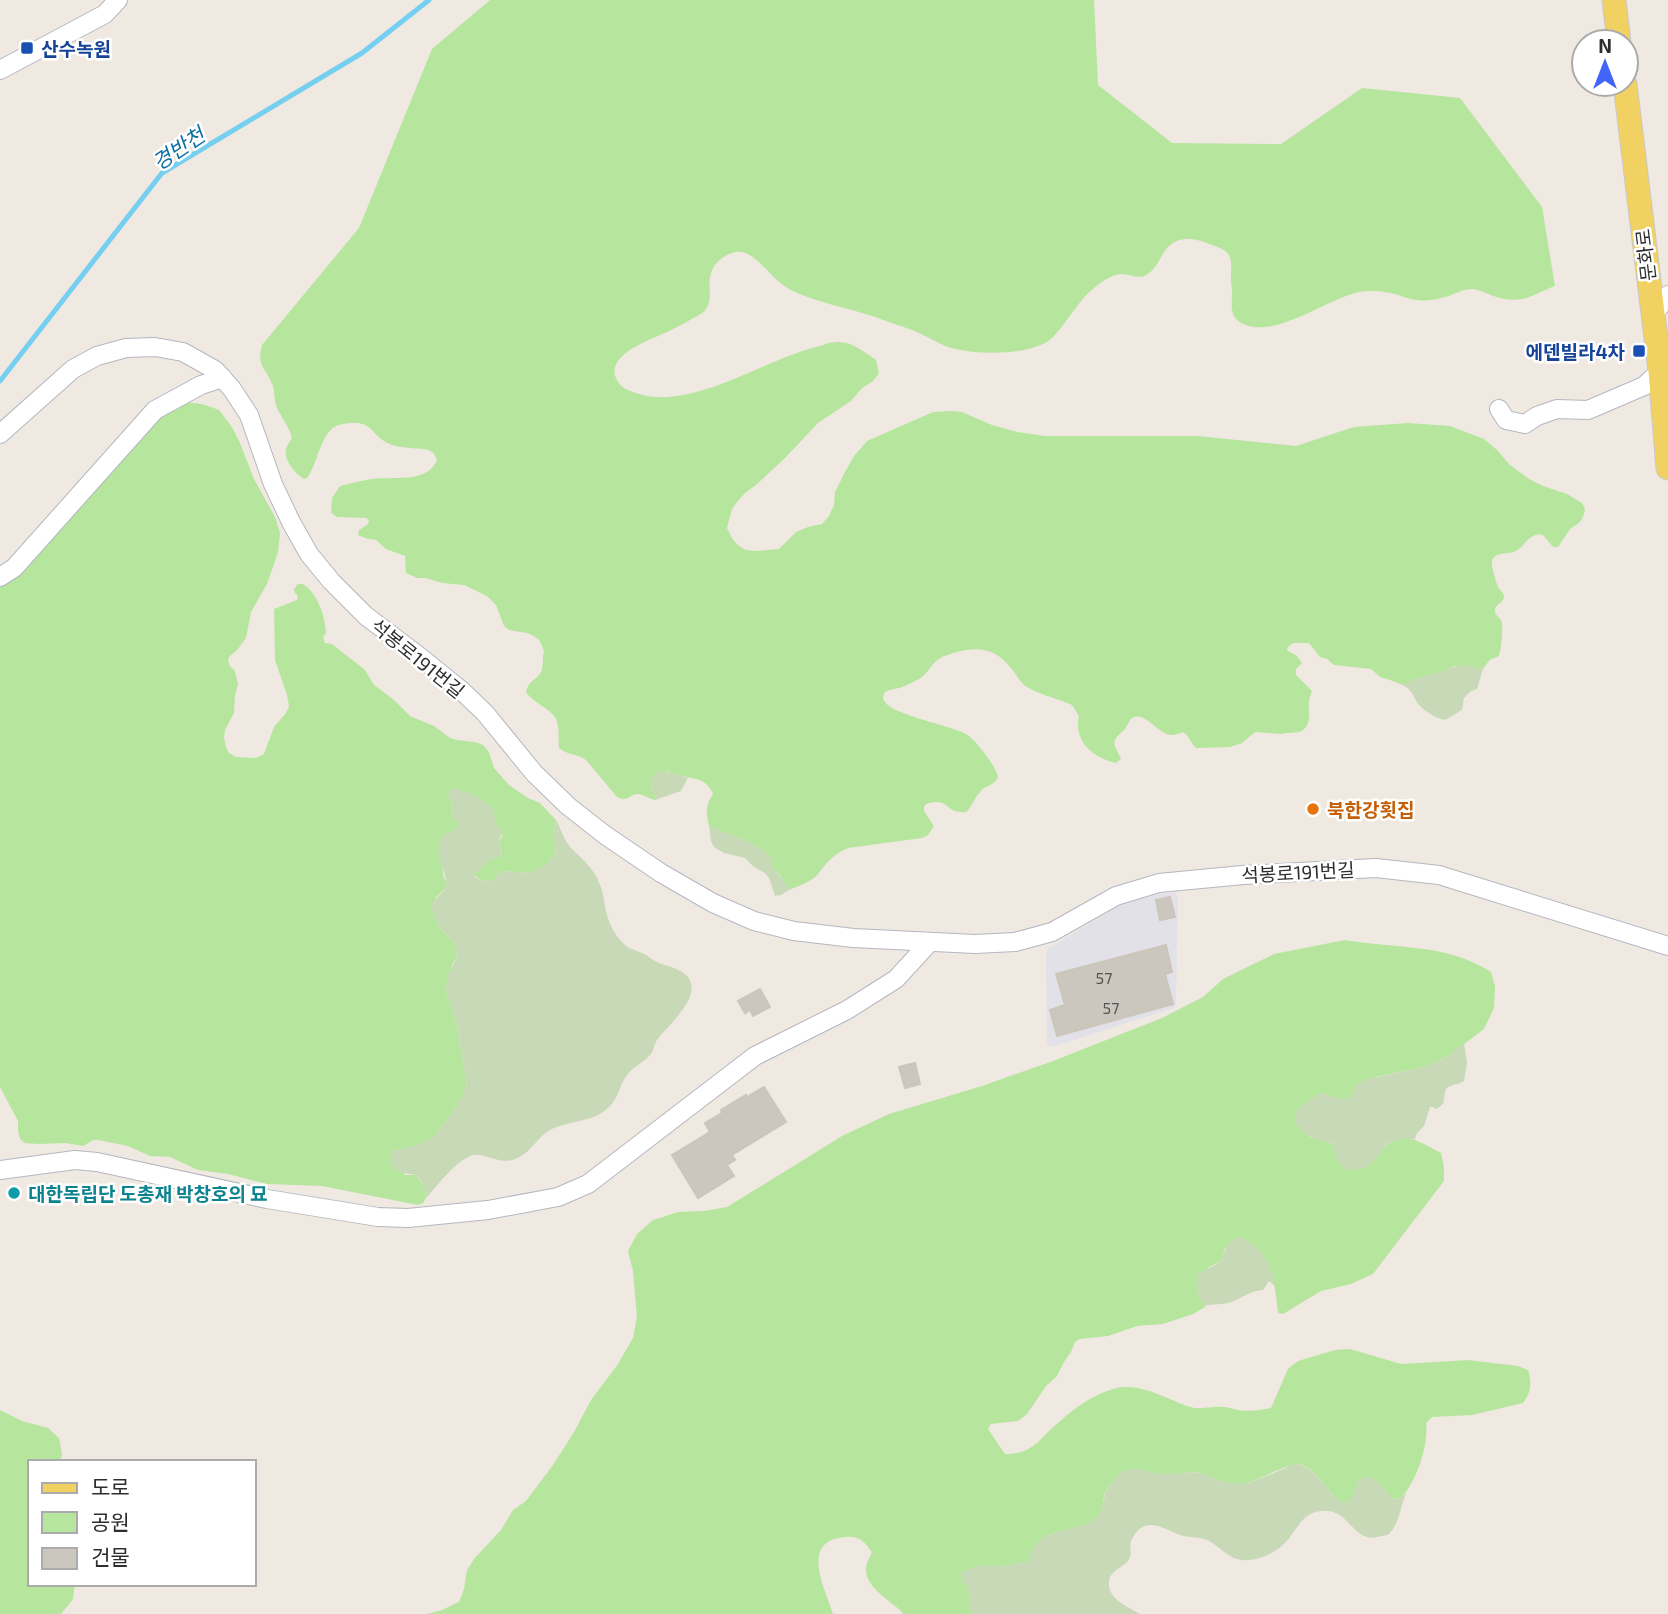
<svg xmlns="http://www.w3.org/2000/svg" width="1668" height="1614" font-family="'Exo 2','Noto Sans KR',sans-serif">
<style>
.industrial{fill:#e3e1e8}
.green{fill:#b6e59e}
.cemetery{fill:#c8d9b8}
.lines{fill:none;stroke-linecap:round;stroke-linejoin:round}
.stream{stroke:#75cff0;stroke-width:5}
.building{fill:#cbc7bf;stroke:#cbc5ba;stroke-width:2}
.minor-casing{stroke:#b4b7c1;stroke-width:20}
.major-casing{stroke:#c9c9c9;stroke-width:25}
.minor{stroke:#fff;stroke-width:18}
.major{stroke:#f2d163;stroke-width:23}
.transit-dot{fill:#1a4fb4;stroke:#fff;stroke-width:2.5}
.food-dot{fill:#e8710a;stroke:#fff;stroke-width:2.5}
.culture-dot{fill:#0f9aa8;stroke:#fff;stroke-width:2.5}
.labels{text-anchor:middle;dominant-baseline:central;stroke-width:5;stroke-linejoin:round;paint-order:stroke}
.number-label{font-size:16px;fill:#555452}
.transit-label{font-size:19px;font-weight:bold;fill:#164399;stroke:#fff;text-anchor:start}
.street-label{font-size:19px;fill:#2e2e2e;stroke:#fff}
.food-label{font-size:19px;font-weight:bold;fill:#c56008;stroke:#fff;text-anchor:start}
.culture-label{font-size:19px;font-weight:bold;fill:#0d838f;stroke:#fff;text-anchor:start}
.water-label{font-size:21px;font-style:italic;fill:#0d6fa3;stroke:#fff}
</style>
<rect width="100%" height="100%" fill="#efe9e1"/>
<!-- industrial -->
<path class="industrial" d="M1176,893L1178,897L1176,1004L1174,1008L1055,1046H1050L1047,1044L1046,955L1048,949L1122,904L1158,894Z"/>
<!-- green -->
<g class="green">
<path d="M490,0H1094L1098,85L1172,143L1281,144L1362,88L1460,98L1542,207L1555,286C1533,294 1525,304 1500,298C1491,296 1482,290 1472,289C1462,289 1454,295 1445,297C1436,300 1425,301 1416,300C1409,299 1402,296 1395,294C1383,291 1371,290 1359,292C1326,299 1276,339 1243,324C1229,317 1232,306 1232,293C1232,288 1231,283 1231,278C1231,259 1234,252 1212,245C1204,242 1193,238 1184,239C1162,242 1162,264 1149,273C1140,281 1132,274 1122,274C1115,274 1108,278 1102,282C1079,297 1071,318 1054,336C1036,356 981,355 956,349C944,347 934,340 923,335C912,329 900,326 889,322C871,315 852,310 833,305C817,300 800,296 786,287C772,279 756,253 741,252C734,251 726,255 721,259C697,278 722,302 699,315C688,321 678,327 667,332C650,340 601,356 618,382C622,389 629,390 636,393C689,412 763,360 816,347C823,345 831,342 837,342C852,341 864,352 876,360L879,373L873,381L862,388L851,401L818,423L785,458L756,485L745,493L738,501L732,509L727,528L733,540L739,546L746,550L756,551L779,549L796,532L808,527L822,524L829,516L834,505L835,492L845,472L854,456L867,441L933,412L950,411L962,412L992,425L1017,432L1045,436H1197L1296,446L1354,427L1408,423L1450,426L1484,439L1497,450L1510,465L1529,479L1543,486L1567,494L1582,503L1585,509L1583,517L1580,522L1570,529L1558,547H1553L1543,535C1529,532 1526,545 1516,551C1509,555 1495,551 1492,561C1491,566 1496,582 1498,587C1500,591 1503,591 1504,596C1504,603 1497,603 1495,609C1494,616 1501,617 1502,623C1503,626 1501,654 1499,655C1497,658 1492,658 1490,660C1487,663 1485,666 1483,669L1454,666L1443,672L1415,679L1406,684H1400L1393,681L1380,677L1371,669L1334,665L1327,659L1320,657L1309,643H1293L1287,648L1288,651L1296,655L1302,663L1296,669V675L1312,691C1311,695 1309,698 1309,702C1308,711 1312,724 1303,730C1298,734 1287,732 1281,734L1255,732L1242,743L1230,747L1196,748C1190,743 1190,736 1183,732C1179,733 1176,735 1172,735C1158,735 1145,710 1132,718C1129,720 1127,728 1123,731C1109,743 1115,745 1121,759L1116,763C1093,758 1073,741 1079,716L1072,705C1059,699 1033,693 1023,684C1018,679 1015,672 1010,667C992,643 967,647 942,657C930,663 929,674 919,679C915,681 910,684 905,686C898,689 892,688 885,692C883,697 882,698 885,702C893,715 949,725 966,734C975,739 996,766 998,777C992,788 986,784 980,792C974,798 973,806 966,812C944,814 950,796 926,804L924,807V811L934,826L928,835L922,838L848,848C834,854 827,862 818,874C812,882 798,886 789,890L779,874L771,867L769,855L750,843L709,826C706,812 705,806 713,794C705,773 685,781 668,771L651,785L656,799L655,800C650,799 644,795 639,794C628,794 629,803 617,797L586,760C578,754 567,755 559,748C558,739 560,728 556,719C549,707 533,703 526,692C528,682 534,681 540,674C544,668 542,657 544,651L540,641L534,636L527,633L509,630L504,626L496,605L487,596L464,585L442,583L426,578H417L406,573L405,556L386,549L376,540L365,538L358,535L359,530L368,524L369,520L366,518L337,517L331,513L332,498L340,486C350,483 361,481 372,479C393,476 427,484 437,460C432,446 423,450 410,448C401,447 391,446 384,441C371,433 372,422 352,423C347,423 341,424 336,426C320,434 318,464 307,478L304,479C296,475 283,459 286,449C287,445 290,442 292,438C289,427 282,418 277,408C274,401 275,393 273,386C266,368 256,366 262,345L359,228L432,49Z"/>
<path d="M186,402L202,404L219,410L232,427L240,443L254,479L275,517L280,533L278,552L267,584L251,612L246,638L238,649L229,657L228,661L230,666L235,671L238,685L235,695L234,713L225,730L224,738L226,747L229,753L236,757L256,758L264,754L274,727L286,713L289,706L287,695L275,660L274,609L297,600L298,596L295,593L294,589L298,584H303C318,594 325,616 326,633L323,637L325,643L332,644L365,670L374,685L394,700L410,716L434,726L450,738L457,740L475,742L483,745L489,752L494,768L509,785L528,798L540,803L556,820L554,832L556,848L554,855L549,862L537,870L528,873L504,871L497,875L493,880L483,881L474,876L475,873L491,859L501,856L502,850L498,841L503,836L495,822V817L492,808L476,797L455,788L448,794L453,805L452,816L458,821V828C451,839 446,855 443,867C441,883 456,881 435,898L439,927L453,941L456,948L457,957L452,965L446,991L456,1021L467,1084L462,1097L455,1109L434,1137L418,1145L393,1151L405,1175H416L425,1187L426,1198L423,1203L418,1205L322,1186L267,1184L228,1174L198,1170L170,1157L150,1156L128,1146L98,1140H93L83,1146L65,1143L38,1144L25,1143L20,1139L18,1131V1121L0,1087V587L19,575L141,440L157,420Z"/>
<path d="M1345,940C1396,949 1446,943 1491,972L1495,986L1494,1008L1484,1029L1448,1056L1425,1067L1376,1077L1356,1086L1350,1098L1343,1100L1320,1093L1312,1100L1309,1137L1322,1140L1374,1160C1398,1127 1409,1136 1441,1153L1444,1167V1181L1373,1274L1351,1284L1321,1291L1283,1314L1278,1313C1275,1284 1272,1255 1244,1239L1225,1248L1222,1261L1209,1267L1197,1290L1205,1307L1193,1314L1163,1324L1137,1326L1108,1336L1080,1339L1075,1342L1071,1352L1064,1362L1057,1376L1046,1386L1027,1414L1018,1421L991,1424L988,1429L1005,1454C1010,1455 1025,1452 1030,1448C1037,1444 1044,1436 1050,1430C1068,1413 1089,1396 1113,1389C1139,1381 1166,1399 1190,1407C1201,1410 1212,1406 1223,1407C1228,1407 1233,1409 1238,1410C1249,1412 1260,1410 1271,1408L1288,1369L1298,1361L1335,1350L1350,1349L1401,1364L1468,1360L1518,1366L1528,1370C1532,1383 1531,1392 1523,1403L1472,1415L1432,1417L1426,1423C1429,1444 1416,1485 1399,1499L1391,1498L1375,1479L1359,1480L1352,1498L1346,1503C1330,1500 1320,1471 1302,1465C1288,1461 1257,1483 1240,1484C1224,1485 1213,1476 1199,1473C1186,1471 1173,1476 1161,1474C1152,1474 1143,1470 1134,1469C1123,1475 1110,1480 1105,1493C1102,1501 1104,1511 1097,1518C1080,1532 1054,1529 1042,1539C1034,1546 1033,1554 1028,1562L1000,1566H977L961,1579L968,1588L971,1614H903L900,1610C888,1600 865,1586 866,1569C866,1563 870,1557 872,1552C865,1542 859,1535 845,1537C799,1541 825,1588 833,1614H427L442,1610L459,1602L464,1589L467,1570L474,1559L501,1530L513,1510L526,1501L553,1465L574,1432L591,1400L616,1367L633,1338L637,1317L633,1271L628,1251L637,1234L653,1220L678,1212L704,1211L727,1207L842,1136L889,1114L982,1086L1053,1061L1162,1018L1203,997L1223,979L1274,954Z"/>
<path d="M0,1410L22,1421L48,1428L59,1438L62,1454L60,1462H30V1584H75L73,1599L61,1614H0Z"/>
</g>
<!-- cemetery -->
<g class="cemetery">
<path d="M1459,665L1483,669L1477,689L1471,691L1464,698L1462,710L1445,720C1435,718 1422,710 1416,701C1412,692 1410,688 1400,684H1406L1415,679L1437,673Z"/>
<path d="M661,771C670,771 679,776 688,778L686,781L681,791L655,800L656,798C651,786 646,777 661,771Z"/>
<path d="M455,788L476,796L492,808L495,817V822L503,833L498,841L502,850L501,856L491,859L475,873L474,877L483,881L493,880L497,875L504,871L528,873L537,870L549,862L554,855L556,849L553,839L556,820C561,829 564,840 571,848C583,860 594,868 600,885C604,894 604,902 606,911C608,921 615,936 623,943C628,949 636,950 642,953C647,955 651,959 655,961C666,967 680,967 688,977C703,997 667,1026 657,1040C654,1044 654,1050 651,1054C644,1063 633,1066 627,1075C619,1085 619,1098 609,1107C593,1123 569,1120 550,1130C539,1136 533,1148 523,1155C499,1171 485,1148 468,1157C451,1166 439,1184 426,1198C426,1188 423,1182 416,1175C403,1173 394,1173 390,1158L393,1151L418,1145L434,1137L455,1109L462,1097L467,1084L456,1021L446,991L448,975L457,957L456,948L453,941L439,927L434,916L431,904C435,898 444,893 446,886C449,872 431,857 442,836C450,831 458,833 458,821L452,816L453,805L448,794L450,790Z"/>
<path d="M709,826L750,843L769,855L771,857C769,868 774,868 780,876C784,880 786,885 789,890L781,895L775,896L769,878L765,873L754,867L745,858L724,853L714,847L711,841Z"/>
<path d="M1464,1043L1467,1063L1464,1081C1460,1084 1450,1085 1447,1088C1441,1096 1449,1103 1436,1109L1433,1107H1430L1424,1126L1417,1133L1415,1139C1377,1136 1388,1154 1366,1167C1361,1170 1354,1170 1348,1170L1338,1162L1333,1144C1315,1137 1302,1139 1294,1119L1298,1109L1320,1093L1342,1099L1350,1098L1356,1086L1364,1080L1425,1067L1448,1056Z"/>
<path d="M1237,1237C1260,1242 1272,1265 1275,1286L1269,1281L1263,1290C1252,1291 1246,1295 1236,1300C1227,1305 1217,1304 1207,1305L1205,1307C1199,1296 1194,1286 1198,1274L1222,1261C1225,1250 1226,1243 1237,1237Z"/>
<path d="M1295,1464C1320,1466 1328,1500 1346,1503L1352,1498L1359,1480L1367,1477L1375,1479L1391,1498L1399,1499L1406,1493C1400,1508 1400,1523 1388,1535C1381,1536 1373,1539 1367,1537C1349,1531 1346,1509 1321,1511C1304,1513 1299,1525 1290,1537C1281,1550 1264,1559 1249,1560C1229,1562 1222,1547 1207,1540C1198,1536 1189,1538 1180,1535C1164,1529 1146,1515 1133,1537C1128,1544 1132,1550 1130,1557C1126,1568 1111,1568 1109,1581C1107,1599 1127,1606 1140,1614H971L968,1588L961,1579L962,1572L977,1566H1000L1028,1562C1031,1557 1031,1552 1034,1547C1044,1529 1078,1532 1095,1519C1104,1512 1102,1504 1105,1495C1107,1486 1117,1475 1125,1471C1137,1465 1150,1474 1162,1474C1174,1475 1187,1471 1199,1473C1213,1476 1224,1485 1240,1484C1255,1483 1279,1470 1295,1464Z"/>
</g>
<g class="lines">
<!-- stream -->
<path class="stream" d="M0,381L162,173L362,53L429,0"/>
</g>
<!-- building -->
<g class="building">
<path d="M1170,897L1175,917L1160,920L1156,900Z"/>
<path d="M1166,945L1172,972L1165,974L1173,1004L1057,1036L1050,1010L1065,1005L1056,974Z"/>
<path d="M760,989L770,1007L753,1016L750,1010L745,1013L738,1001Z"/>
<path d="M915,1063L920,1084L905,1088L899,1067Z"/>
<path d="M764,1087L786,1122L732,1155L735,1160L727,1165L734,1176L698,1198L672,1155L710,1132L705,1123L722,1113L721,1110L746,1095L747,1097Z"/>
</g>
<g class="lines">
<defs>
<g id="minor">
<path d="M0,70L105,14L118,0"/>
<path d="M1653,316L1668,295"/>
<path d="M1499,409L1506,420L1525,424L1537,416L1557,409L1588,410L1644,386L1660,371L1667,372"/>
<path d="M0,434L73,369L97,356L126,348L155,347L183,352L215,370L232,389L249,415L273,484L291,522L309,554L331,581L366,616L420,657L461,690L485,713L534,773L568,806L605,835L661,873L713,903L754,921L794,931L853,938L975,944L1015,942L1052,932L1116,896L1159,883L1243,875L1376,868L1439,875L1668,946"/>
<path d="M0,577L14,568L155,410L201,385L223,378"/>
<path d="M0,1170L75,1160L97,1162L267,1199L378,1217L408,1218L488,1210L558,1197L588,1184L755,1056L847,1010L896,979L930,942"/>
</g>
<g id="major">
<path d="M1614,0L1619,42"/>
<path d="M1625,84L1660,371L1668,468"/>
</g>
</defs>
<!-- minor casing -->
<use href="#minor" class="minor-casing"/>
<!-- major casing -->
<use href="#major" class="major-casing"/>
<!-- minor -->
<use href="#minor" class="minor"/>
<!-- major -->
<use href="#major" class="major"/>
</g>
<!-- markers -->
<g class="transit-dot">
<rect x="20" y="41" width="14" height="14" rx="3.5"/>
<rect x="1632" y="344" width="14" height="14" rx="3.5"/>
</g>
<circle class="food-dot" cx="1313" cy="809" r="7"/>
<circle class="culture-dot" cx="14" cy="1193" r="7"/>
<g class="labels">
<!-- number labels -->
<g class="number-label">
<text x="1104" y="977">57</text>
<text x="1111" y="1007">57</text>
</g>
<!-- transit labels -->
<g class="transit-label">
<text x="41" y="48">산수녹원</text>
<text x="1625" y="351" text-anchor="end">에덴빌라4차</text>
</g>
<!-- street labels -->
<g class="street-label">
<text transform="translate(1645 255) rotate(-97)">문화로</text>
<text transform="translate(418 658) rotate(39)">석봉로191번길</text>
<text transform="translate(1298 872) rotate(-3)">석봉로191번길</text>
</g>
<!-- food labels -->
<g class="food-label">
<text x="1327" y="809">북한강횟집</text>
</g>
<!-- culture labels -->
<g class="culture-label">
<text x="28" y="1193">대한독립단 도총재 박창호의 묘</text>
</g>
<!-- water labels -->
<g class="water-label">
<text transform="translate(178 148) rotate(-34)">경반천</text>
</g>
</g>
<!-- legend -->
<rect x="28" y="1460" width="228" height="126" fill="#ffffff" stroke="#ababab" stroke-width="2"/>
<rect x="42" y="1483" width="35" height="10" fill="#f2d163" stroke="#ababab" stroke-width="2"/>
<text x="91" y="1495" font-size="21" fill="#2e2e2e">도로</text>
<rect x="42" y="1512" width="35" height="21" fill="#b6e59e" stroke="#ababab" stroke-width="2"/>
<text x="91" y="1530" font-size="21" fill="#2e2e2e">공원</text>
<rect x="42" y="1548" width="35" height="21" fill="#cbc7bf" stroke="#ababab" stroke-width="2"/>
<text x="91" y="1565" font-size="21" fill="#2e2e2e">건물</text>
<!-- north arrow -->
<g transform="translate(1605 63)"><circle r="33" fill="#ffffff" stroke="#ababab" stroke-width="2"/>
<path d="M0-5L12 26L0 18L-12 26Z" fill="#4264fb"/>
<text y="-10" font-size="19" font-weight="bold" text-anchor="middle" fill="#2e2e2e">N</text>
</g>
</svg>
